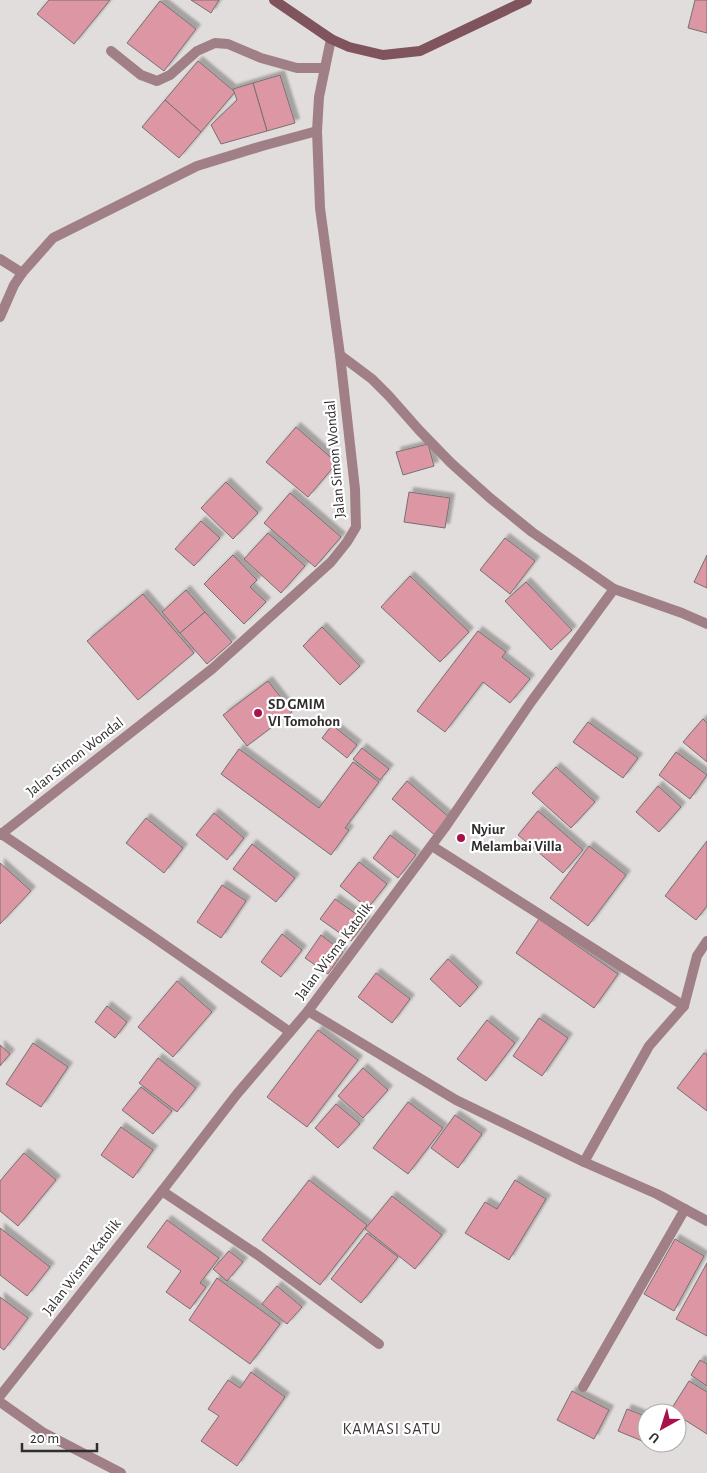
<svg xmlns="http://www.w3.org/2000/svg" width="707" height="1473" font-family="'Alegreya Sans',sans-serif">
<style>
.building{fill:#dd96a4;stroke:#767172;filter:url(#shadow)}
.lines{fill:none;stroke-linecap:round;stroke-linejoin:round}
.service{stroke:#a08086;stroke-width:10}
.minor{stroke:#a08086;stroke-width:10}
.tertiary{stroke:#a08086;stroke-width:10}
.secondary{stroke:#7f545c;stroke-width:10}
.poi-dot{fill:#a7124b;stroke:#fff;stroke-width:2}
.labels{text-anchor:middle;dominant-baseline:central;stroke-width:4.5;stroke-linejoin:round;paint-order:stroke}
.street-label{font-size:15px;fill:#2f2d2d;stroke:#fff}
.poi-label{font-size:15px;font-weight:bold;fill:#2f2d2d;stroke:#fff;text-anchor:start}
.neighbourhood-label{font-size:16px;letter-spacing:1px;fill:#3c3738;stroke:#fff}
</style>
<defs>
<filter id="shadow"><feDropShadow dx="4.5" dy="-4.5" stdDeviation="1" flood-color="#0004"/></filter>
</defs>
<rect width="100%" height="100%" fill="#e2dddd"/>
<!-- building -->
<g class="building">
<path d="M49,0H110L74,44L37,14Z"/>
<path d="M191,0H219L211,13Z"/>
<path d="M695,0H707V33L688,28Z"/>
<path d="M160,1L196,29L164,71L127,43Z"/>
<path d="M198,61L235,92L201,132L165,100Z"/>
<path d="M280,75L295,123L267,131L253,83Z"/>
<path d="M253,83L267,131L221,144L211,125L237,100L233,89Z"/>
<path d="M165,100L201,132L179,158L142,127Z"/>
<path d="M296,427L337,463L308,497L266,462Z"/>
<path d="M428,444L434,466L403,475L396,452Z"/>
<path d="M226,482L258,513L233,539L201,508Z"/>
<path d="M409,492L450,498L445,528L404,522Z"/>
<path d="M290,493L341,537L315,567L264,523Z"/>
<path d="M201,521L220,538L194,566L175,549Z"/>
<path d="M268,533L305,566L281,593L244,559Z"/>
<path d="M505,538L535,561L510,594L480,570Z"/>
<path d="M233,555L257,580L250,587L266,602L244,624L204,584Z"/>
<path d="M707,555V588L694,582Z"/>
<path d="M410,576L469,632L440,662L381,607Z"/>
<path d="M526,582L572,630L551,650L505,601Z"/>
<path d="M186,590L205,612L180,633L162,612Z"/>
<path d="M143,594L194,653L138,700L87,641Z"/>
<path d="M205,612L232,642L207,664L180,633Z"/>
<path d="M322,627L360,666L340,685L303,646Z"/>
<path d="M478,631L506,652L502,657L530,679L510,703L483,682L445,732L417,711Z"/>
<path d="M268,681L292,712L247,746L223,715Z"/>
<path d="M703,719L707,723V762L683,742Z"/>
<path d="M588,722L638,758L623,778L573,742Z"/>
<path d="M332,725L357,745L347,758L322,738Z"/>
<path d="M362,748L389,769L380,780L353,759Z"/>
<path d="M239,749L319,808L353,762L379,782L345,828L349,830L331,855L221,774Z"/>
<path d="M676,752L707,775L690,799L659,775Z"/>
<path d="M556,767L595,802L571,828L532,793Z"/>
<path d="M407,781L450,818L436,836L392,799Z"/>
<path d="M658,786L681,807L659,832L636,812Z"/>
<path d="M538,811L583,850L563,873L518,835Z"/>
<path d="M214,813L244,838L227,860L196,835Z"/>
<path d="M146,818L183,848L164,873L126,843Z"/>
<path d="M390,835L416,855L398,878L373,858Z"/>
<path d="M707,841V906L696,920L665,896Z"/>
<path d="M252,844L295,878L276,902L233,869Z"/>
<path d="M589,846L626,875L588,926L550,898Z"/>
<path d="M359,862L387,884L368,908L340,886Z"/>
<path d="M0,863L31,891L0,924Z"/>
<path d="M222,885L246,901L221,938L197,922Z"/>
<path d="M335,899L366,921L351,941L320,919Z"/>
<path d="M539,919L618,974L594,1008L516,953Z"/>
<path d="M282,934L302,950L281,977L261,962Z"/>
<path d="M321,935L343,952L328,974L305,958Z"/>
<path d="M448,959L478,987L460,1007L430,979Z"/>
<path d="M376,973L410,999L392,1023L358,997Z"/>
<path d="M177,981L212,1012L173,1057L138,1027Z"/>
<path d="M107,1006L127,1022L115,1038L95,1022Z"/>
<path d="M539,1018L568,1038L542,1076L513,1056Z"/>
<path d="M487,1020L515,1043L486,1081L457,1059Z"/>
<path d="M318,1030L358,1060L307,1127L267,1097Z"/>
<path d="M33,1043L68,1067L41,1107L6,1084Z"/>
<path d="M0,1045L10,1054L0,1066Z"/>
<path d="M704,1053L707,1055V1111L677,1088Z"/>
<path d="M158,1058L196,1088L177,1112L139,1083Z"/>
<path d="M363,1068L388,1090L363,1118L338,1096Z"/>
<path d="M141,1087L172,1111L153,1134L122,1110Z"/>
<path d="M408,1102L443,1128L408,1174L373,1148Z"/>
<path d="M336,1104L360,1124L338,1148L315,1128Z"/>
<path d="M455,1115L482,1134L458,1168L431,1148Z"/>
<path d="M121,1127L153,1150L133,1178L101,1155Z"/>
<path d="M24,1153L56,1180L18,1226L0,1211V1181Z"/>
<path d="M309,1180L367,1225L320,1285L262,1240Z"/>
<path d="M515,1180L546,1199L509,1260L465,1233L485,1202L497,1209Z"/>
<path d="M392,1196L442,1235L415,1269L365,1229Z"/>
<path d="M167,1220L219,1258L200,1283L206,1287L190,1309L166,1292L181,1271L147,1247Z"/>
<path d="M0,1228L50,1267L27,1296L0,1275Z"/>
<path d="M367,1233L398,1257L361,1303L331,1279Z"/>
<path d="M675,1239L704,1256L674,1311L644,1294Z"/>
<path d="M229,1251L243,1262L227,1281L213,1269Z"/>
<path d="M707,1263V1336L676,1319Z"/>
<path d="M217,1278L280,1324L250,1364L189,1320Z"/>
<path d="M277,1286L302,1307L287,1324L262,1304Z"/>
<path d="M0,1297L28,1318L4,1350L0,1347Z"/>
<path d="M700,1360L707,1364V1386L691,1375Z"/>
<path d="M251,1372L285,1397L237,1466L201,1441L219,1416L208,1409L228,1380L240,1388Z"/>
<path d="M689,1381L707,1392V1434L677,1415V1413L670,1411Z"/>
<path d="M572,1391L609,1410L594,1439L557,1420Z"/>
<path d="M627,1409L647,1417V1443L618,1431Z"/>
</g>
<g class="lines">
<!-- service -->
<path class="service" d="M111,51L141,75L157,81L170,75L197,51L215,43L228,44L261,58L297,68H325"/>
<!-- minor -->
<g class="minor">
<path d="M0,259L22,273"/>
<path d="M0,317L14,285L22,273L53,238L197,166L262,146L317,131"/>
<path d="M340,355L372,379L389,396L419,430L451,463L490,498L532,532L614,589"/>
<path d="M0,833L149,934L290,1032"/>
<path d="M432,846L684,1006"/>
<path d="M707,941L697,956L684,1006L649,1046L584,1162L657,1194L707,1221"/>
<path d="M308,1011L456,1100L584,1162"/>
<path d="M162,1191L258,1255L379,1344"/>
<path d="M583,1387L685,1209"/>
<path d="M0,1396L162,1191L237,1094L308,1011L446,826L531,702L614,589L682,613L707,624"/>
<path d="M0,1402L44,1433L121,1473"/>
</g>
<!-- tertiary -->
<path class="tertiary" d="M0,835L212,669L331,562L347,542L356,527L355,489L340,355L320,208L317,131L319,97L331,39"/>
<!-- secondary -->
<path class="secondary" d="M274,0L331,39L349,47L383,55L420,51L527,0"/>
</g>
<!-- markers -->
<g class="poi-dot">
<circle cx="258" cy="713" r="5"/>
<circle cx="461" cy="838" r="5"/>
</g>
<g class="labels">
<!-- street labels -->
<g class="street-label">
<text transform="translate(335 459) rotate(-95)">Jalan Simon Wondal</text>
<text transform="translate(75 757) rotate(-38)">Jalan Simon Wondal</text>
<text transform="translate(334 951) rotate(-53)">Jalan Wisma Katolik</text>
<text transform="translate(82 1267) rotate(-52)">Jalan Wisma Katolik</text>
</g>
<!-- poi labels -->
<g class="poi-label">
<text x="268" y="704">SD GMIM<tspan x="268" dy="17">VI Tomohon</tspan></text>
<text x="471" y="829">Nyiur<tspan x="471" dy="17">Melambai Villa</tspan></text>
</g>
<!-- neighbourhood labels -->
<g class="neighbourhood-label">
<text x="392" y="1429">KAMASI SATU</text>
</g>
</g>
<!-- north arrow -->
<g transform="translate(662 1428) rotate(219)"><circle r="24" fill="#ffffff" stroke="#acabab"/>
<path d="M0-4L9 19L0 12L-9 19Z" fill="#a7124b"/>
<text y="-8" font-size="14" font-weight="bold" text-anchor="middle" fill="#2f2d2d">U</text>
</g>
<!-- scale -->
<path d="M22 1443v8h75v-8" fill="none" stroke="#2f2d2d" stroke-width="2.5"/>
<text x="30" y="1443" font-size="15" fill="#2f2d2d" stroke="#ffffff" stroke-width="4" paint-order="stroke">20 m</text>
</svg>
